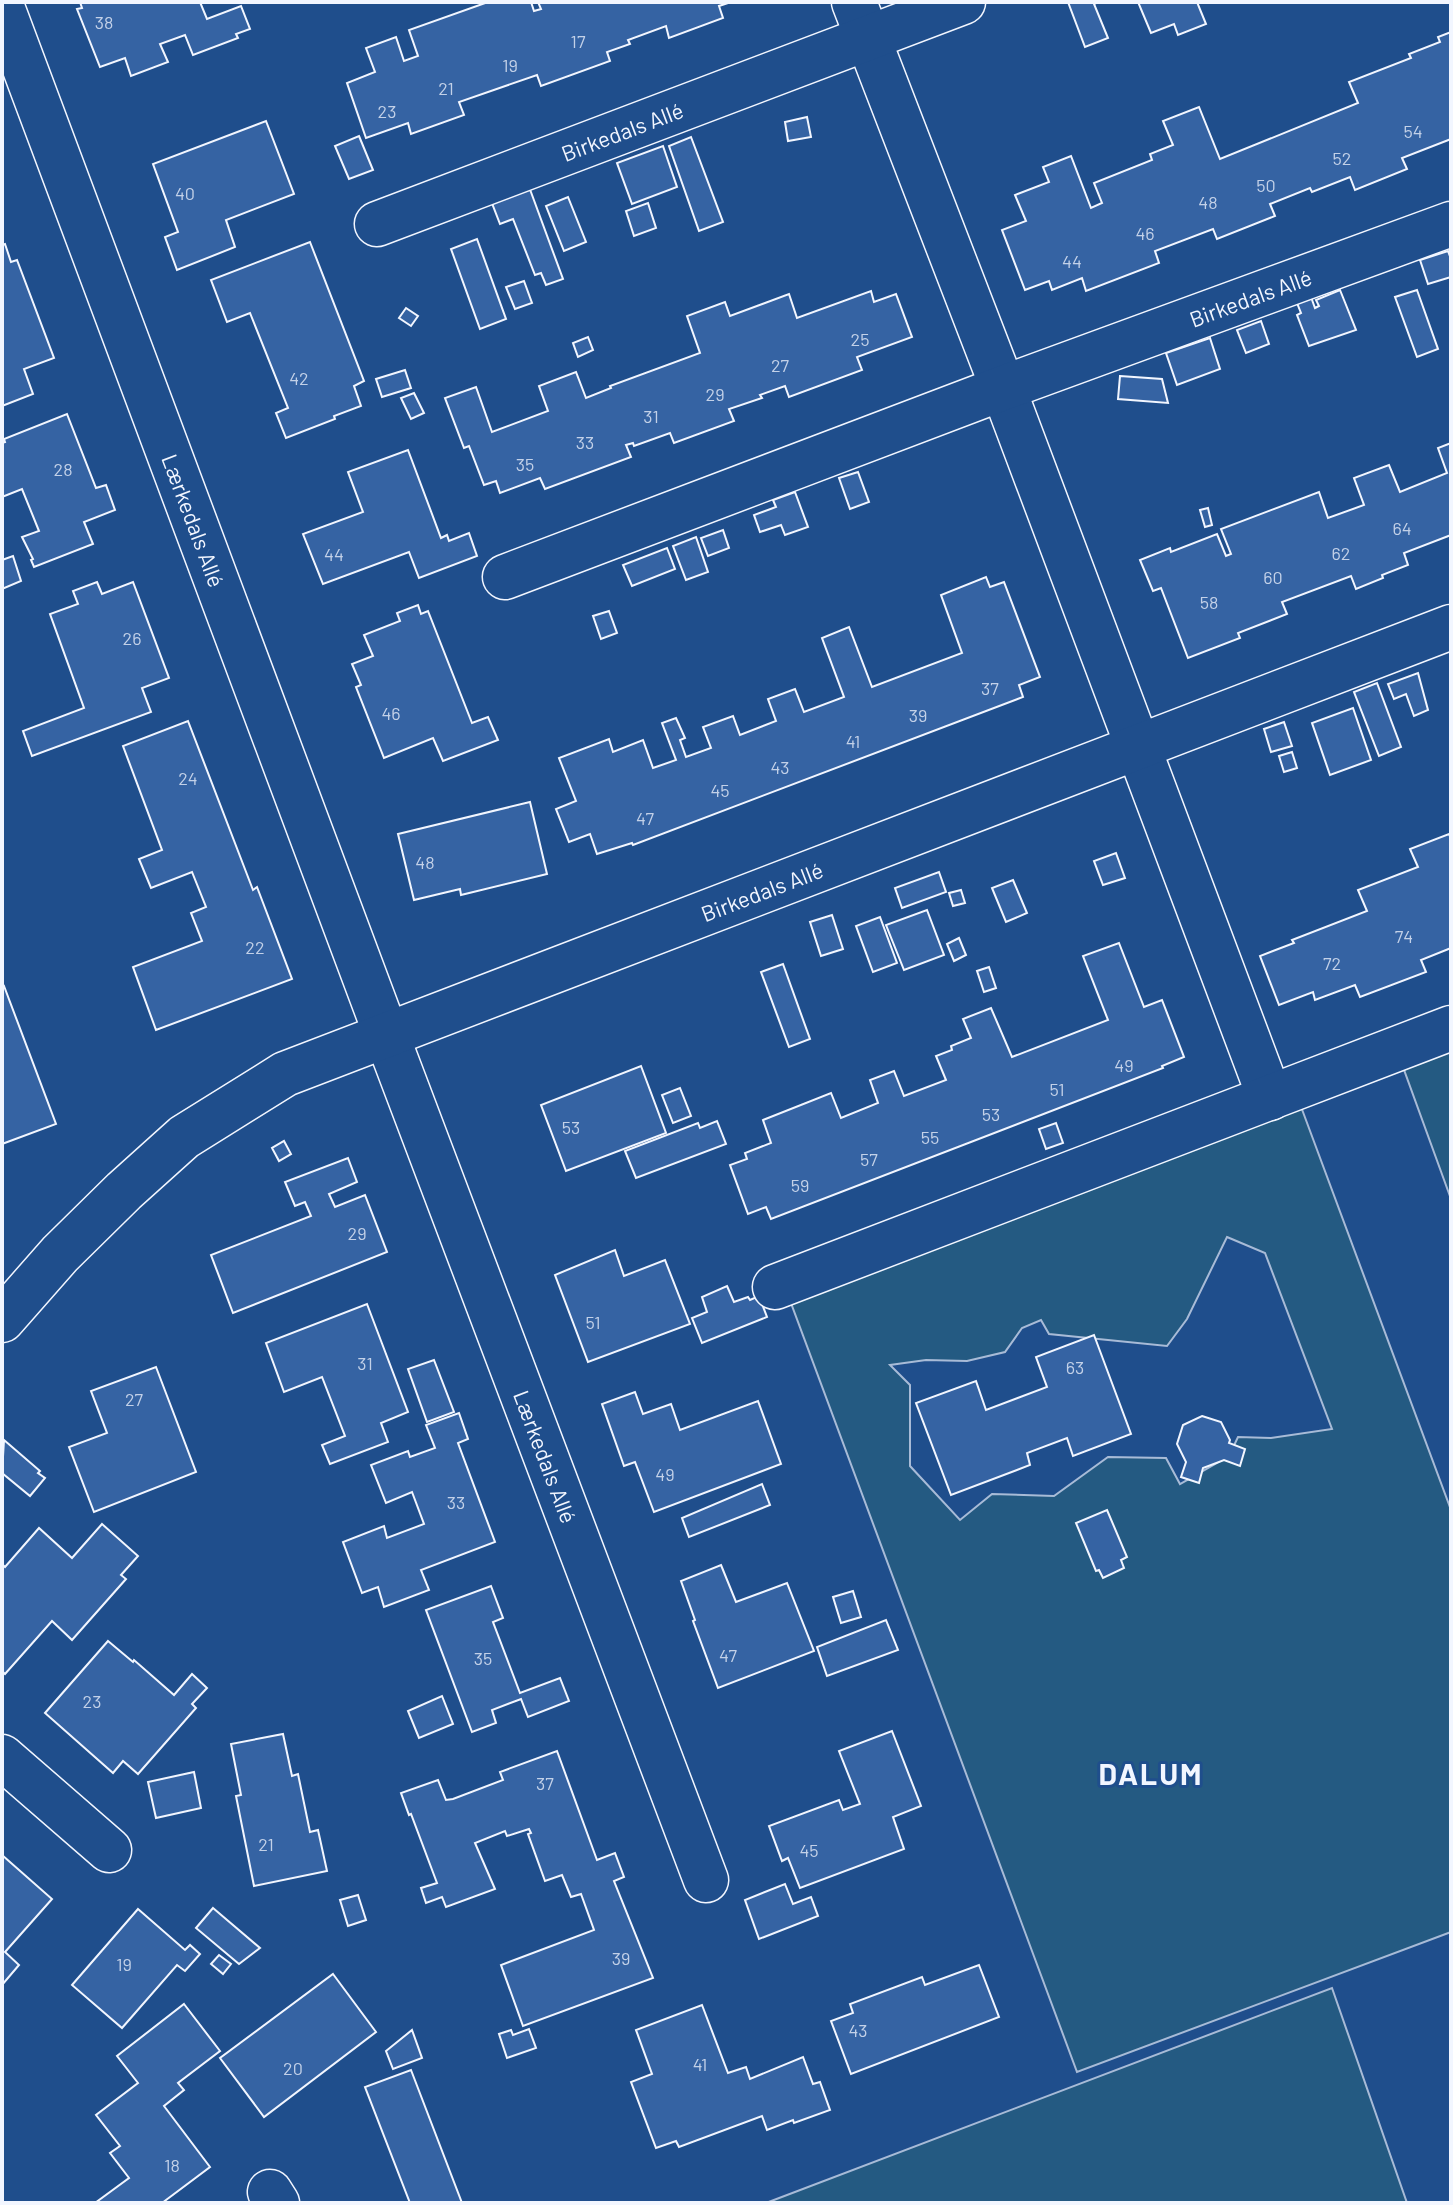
<svg xmlns="http://www.w3.org/2000/svg" width="1453" height="2205" font-family="Barlow,sans-serif">
<style>
.green{fill:#245a82;stroke:#a8bbd7;stroke-width:2;fill-rule:evenodd}
.building{fill:#3563a3;stroke:#f2f6ff;stroke-width:2}
.lines{fill:none;stroke-linecap:round;stroke-linejoin:round}
.minor-casing{stroke:#f2f6ff;stroke-width:47}
.minor{stroke:#1f4e8c;stroke-width:44}
.labels{text-anchor:middle;dominant-baseline:central;stroke-width:6;stroke-linejoin:round;paint-order:stroke}
.number-label{font-size:18px;fill:#c3d1e8}
.street-label{font-size:22px;fill:#f2f6ff;stroke:#1f4e8c}
.district-label{font-size:30px;font-weight:bold;letter-spacing:2px;fill:#f2f6ff;stroke:#1f4e8c}
</style>
<rect width="100%" height="100%" fill="#1f4e8c"/>
<!-- green -->
<g class="green">
<path d="M1451,1049V1199L1403,1067Z"/>
<path d="M1300,1104L1451,1510V1932L1077,2072L788,1295ZM1227,1237L1265,1253L1332,1429L1271,1438L1238,1437L1229,1456L1180,1484L1166,1458L1108,1457L1054,1496L992,1494L960,1520L910,1466V1385L890,1365L926,1360L967,1361L1005,1352L1022,1328L1041,1320L1049,1334L1167,1346L1187,1319Z"/>
<path d="M1332,1988L1407,2203H766Z"/>
</g>
<!-- building -->
<g class="building">
<path d="M80,2H200L207,19L241,6L250,29L236,34L238,38L193,55L185,35L160,44L168,62L131,76L125,58L100,67L77,9L82,8Z"/>
<path d="M488,2H531L534,11L541,9L538,2H731L719,6L723,18L669,38L666,26L628,40L630,44L607,52L610,61L541,86L537,75L459,102L464,115L411,134L408,123L366,138L347,83L375,72L366,48L396,37L404,61L418,56L409,30Z"/>
<path d="M1068,2H1098L1094,4L1108,38L1085,47Z"/>
<path d="M1138,2H1197L1206,24L1178,35L1174,24L1151,33Z"/>
<path d="M1451,32V139L1402,158L1407,169L1355,190L1350,177L1312,192L1310,188L1270,204L1275,216L1217,239L1213,229L1155,251L1159,263L1086,291L1082,278L1052,290L1049,281L1025,290L1002,230L1026,221L1015,195L1049,182L1043,167L1071,156L1091,208L1102,203L1094,183L1152,160L1150,154L1173,145L1163,121L1199,107L1220,159L1358,103L1349,82L1411,58L1409,54L1440,42L1438,37Z"/>
<path d="M807,117L811,137L788,141L785,122Z"/>
<path d="M266,121L294,194L226,220L235,247L177,270L165,237L178,232L153,164Z"/>
<path d="M359,136L373,170L349,179L335,146Z"/>
<path d="M691,137L723,222L699,231L669,146Z"/>
<path d="M663,146L677,187L632,204L617,163Z"/>
<path d="M528,184L563,279L546,285L541,273L535,275L513,219L500,224L490,198Z"/>
<path d="M568,197L586,242L564,251L546,206Z"/>
<path d="M648,203L656,228L634,236L626,211Z"/>
<path d="M477,239L506,319L480,329L451,249Z"/>
<path d="M310,242L364,381L354,386L361,406L334,416L335,419L286,438L276,413L288,408L250,313L227,322L211,280Z"/>
<path d="M5,244L11,262L17,260L54,358L24,369L33,394L2,406V245Z"/>
<path d="M1448,251L1451,259V277L1428,284L1420,260Z"/>
<path d="M524,281L532,303L515,309L506,287Z"/>
<path d="M1340,290L1356,330L1309,346L1297,315L1301,313L1297,303L1311,297L1315,308L1319,306L1316,300Z"/>
<path d="M1417,290L1438,349L1417,357L1395,297Z"/>
<path d="M871,291L874,302L896,294L912,337L857,357L862,370L789,397L785,386L760,395L762,398L729,409L734,421L674,443L670,433L634,446L633,443L626,445L631,457L545,489L540,478L500,493L496,481L484,485L469,446L464,448L445,398L476,387L492,432L548,411L539,386L576,372L586,398L611,388L610,386L700,353L687,316L725,302L730,316L789,294L797,318Z"/>
<path d="M406,308L418,316L411,326L399,318Z"/>
<path d="M1261,321L1269,344L1246,353L1237,330Z"/>
<path d="M588,337L593,350L578,357L573,343Z"/>
<path d="M1210,338L1220,369L1177,385L1166,353Z"/>
<path d="M405,370L411,388L382,397L376,379Z"/>
<path d="M1120,376L1162,379L1168,403L1118,399Z"/>
<path d="M414,393L424,413L411,419L401,398Z"/>
<path d="M67,414L96,488L106,485L115,510L84,522L93,544L34,567L31,560L33,559L22,537L39,531L22,489L2,497V443L5,442L4,439Z"/>
<path d="M1451,443V535L1404,553L1408,565L1382,575L1383,578L1356,589L1351,576L1282,602L1287,614L1238,633L1240,638L1188,658L1161,588L1153,591L1140,560L1170,548L1171,552L1217,534L1226,556L1231,554L1221,529L1319,492L1328,518L1364,505L1354,478L1389,465L1400,492L1447,473L1438,448Z"/>
<path d="M408,450L441,538L447,535L449,541L469,533L477,556L419,578L409,552L323,584L303,534L363,512L348,472Z"/>
<path d="M858,472L869,502L850,509L839,478Z"/>
<path d="M795,492L808,527L785,535L781,525L760,532L754,515L776,507L773,500Z"/>
<path d="M1208,508L1212,525L1205,527L1200,510Z"/>
<path d="M723,530L729,548L708,556L701,538Z"/>
<path d="M696,537L708,572L686,580L673,546Z"/>
<path d="M667,548L675,569L632,586L623,565Z"/>
<path d="M13,556L21,581L2,589V560Z"/>
<path d="M986,577L990,587L1004,582L1040,677L1019,685L1023,697L633,845L632,843L597,854L590,834L569,842L556,809L576,801L559,758L609,739L613,752L643,740L653,768L676,760L662,723L676,718L685,738L680,740L686,757L711,748L703,727L733,716L740,735L776,721L768,699L795,689L804,712L844,697L822,638L849,627L872,687L962,653L941,595Z"/>
<path d="M97,582L102,594L133,582L169,678L142,688L151,712L32,756L23,731L84,708L50,614L78,604L73,591Z"/>
<path d="M418,605L421,614L428,611L472,723L488,717L498,740L443,761L433,738L384,758L356,687L361,685L352,664L373,656L364,635L400,621L397,613Z"/>
<path d="M609,611L617,633L601,639L593,616Z"/>
<path d="M1418,673L1428,710L1414,716L1406,694L1394,699L1388,684Z"/>
<path d="M1377,683L1401,747L1379,756L1354,692Z"/>
<path d="M1353,708L1371,760L1330,775L1312,723Z"/>
<path d="M188,721L253,890L257,887L292,979L156,1030L133,967L202,941L191,913L206,907L192,872L151,888L139,859L162,850L123,746Z"/>
<path d="M1284,722L1292,746L1271,752L1264,729Z"/>
<path d="M1292,752L1297,768L1284,772L1279,756Z"/>
<path d="M530,802L547,874L461,895L460,889L414,900L398,834Z"/>
<path d="M1449,834L1451,839V948L1421,960L1426,972L1360,997L1355,985L1315,1000L1313,992L1279,1005L1260,956L1294,943L1292,940L1367,911L1358,890L1418,867L1410,849Z"/>
<path d="M1116,853L1125,878L1103,885L1094,861Z"/>
<path d="M939,872L946,892L902,908L895,888Z"/>
<path d="M1013,880L1027,913L1006,922L992,888Z"/>
<path d="M961,890L965,903L953,906L949,893Z"/>
<path d="M927,910L944,955L904,970L886,925Z"/>
<path d="M832,915L843,949L821,956L810,922Z"/>
<path d="M880,917L897,963L873,972L856,926Z"/>
<path d="M959,938L966,955L954,961L947,944Z"/>
<path d="M1119,943L1144,1007L1162,1000L1184,1057L1162,1066L1163,1068L771,1219L766,1207L748,1214L730,1165L747,1159L745,1153L771,1143L763,1120L831,1093L841,1118L878,1103L870,1080L894,1071L904,1096L946,1080L936,1056L952,1050L951,1046L971,1038L963,1019L991,1008L1012,1057L1108,1020L1083,956Z"/>
<path d="M783,964L810,1039L789,1047L761,972Z"/>
<path d="M989,967L996,988L984,992L977,971Z"/>
<path d="M4,986L56,1124L2,1144V987Z"/>
<path d="M641,1066L666,1133L566,1171L541,1105Z"/>
<path d="M680,1088L691,1116L673,1123L662,1095Z"/>
<path d="M717,1121L726,1144L636,1178L625,1151L698,1123L700,1128Z"/>
<path d="M1056,1123L1063,1143L1046,1149L1039,1129Z"/>
<path d="M284,1141L291,1154L279,1161L272,1148Z"/>
<path d="M348,1158L357,1182L329,1194L335,1207L365,1195L387,1252L233,1313L211,1255L311,1216L305,1202L295,1206L285,1182Z"/>
<path d="M615,1250L624,1276L665,1260L690,1324L588,1362L555,1275Z"/>
<path d="M727,1286L734,1302L748,1297L750,1300L759,1296L767,1317L702,1343L692,1318L707,1312L702,1297Z"/>
<path d="M367,1304L408,1412L381,1423L388,1442L330,1464L322,1445L345,1436L322,1377L284,1392L266,1343Z"/>
<path d="M1094,1335L1131,1434L1073,1456L1067,1438L1027,1453L1030,1465L951,1495L916,1403L976,1381L986,1410L1047,1387L1036,1357Z"/>
<path d="M434,1360L454,1412L427,1422L408,1369Z"/>
<path d="M156,1367L196,1472L94,1512L69,1447L107,1433L91,1391Z"/>
<path d="M635,1392L643,1414L671,1404L680,1430L758,1401L781,1464L654,1512L635,1462L624,1466L602,1404Z"/>
<path d="M459,1413L468,1439L458,1443L495,1542L421,1570L429,1590L384,1607L378,1587L362,1593L343,1542L384,1526L387,1538L424,1524L412,1492L386,1503L371,1465L408,1451L410,1457L435,1448L426,1425Z"/>
<path d="M1202,1416L1221,1422L1230,1440L1229,1443L1245,1449L1240,1466L1224,1460L1203,1468L1199,1483L1181,1477L1186,1462L1177,1444L1183,1425Z"/>
<path d="M4,1440L40,1471L38,1473L45,1478L30,1496L2,1473Z"/>
<path d="M762,1484L770,1505L689,1537L682,1518Z"/>
<path d="M1107,1510L1127,1557L1121,1560L1124,1568L1103,1578L1099,1570L1096,1571L1076,1523Z"/>
<path d="M102,1524L138,1556L121,1575L126,1579L72,1640L52,1621L5,1674L2,1671V1564L5,1567L39,1528L72,1558Z"/>
<path d="M721,1565L736,1602L787,1583L814,1651L718,1688L693,1621L695,1620L681,1581Z"/>
<path d="M491,1586L503,1618L493,1622L520,1693L560,1678L569,1701L528,1717L521,1699L492,1710L496,1723L472,1732L426,1610Z"/>
<path d="M853,1591L861,1617L841,1623L833,1597Z"/>
<path d="M886,1620L898,1650L827,1676L817,1647Z"/>
<path d="M108,1641L133,1662L134,1660L174,1695L192,1674L207,1688L192,1704L196,1708L138,1774L123,1761L113,1773L45,1713Z"/>
<path d="M442,1696L453,1724L419,1738L408,1711Z"/>
<path d="M892,1731L921,1806L893,1817L904,1849L800,1888L788,1858L782,1861L769,1826L839,1800L843,1810L860,1804L839,1751Z"/>
<path d="M283,1734L292,1776L298,1774L310,1832L318,1830L327,1871L254,1886L236,1796L241,1795L231,1744Z"/>
<path d="M557,1751L597,1860L615,1853L624,1877L614,1881L653,1978L523,2026L501,1965L594,1930L581,1894L571,1897L562,1875L545,1881L528,1834L531,1833L529,1829L507,1836L505,1831L475,1843L495,1889L446,1907L442,1897L426,1903L421,1888L437,1883L411,1814L409,1815L401,1793L438,1780L446,1800L453,1799L503,1780L500,1772Z"/>
<path d="M194,1772L201,1808L156,1818L148,1782Z"/>
<path d="M2,1855L52,1899L5,1952L19,1965L2,1985Z"/>
<path d="M785,1884L793,1904L811,1897L818,1916L759,1939L745,1900Z"/>
<path d="M358,1895L366,1920L348,1926L340,1900Z"/>
<path d="M213,1908L260,1948L239,1964L196,1928Z"/>
<path d="M138,1909L185,1950L190,1945L200,1954L185,1971L177,1965L122,2028L72,1985Z"/>
<path d="M219,1955L231,1964L223,1974L211,1964Z"/>
<path d="M979,1965L999,2017L851,2074L831,2021L853,2013L850,2004L922,1977L925,1985Z"/>
<path d="M333,1974L376,2032L264,2117L220,2058Z"/>
<path d="M184,2004L220,2051L178,2083L184,2090L164,2106L210,2167L162,2203H95L129,2178L110,2153L120,2146L96,2115L138,2083L117,2056Z"/>
<path d="M702,2005L728,2073L746,2067L750,2079L803,2057L813,2084L820,2082L830,2110L794,2123L793,2120L767,2130L762,2116L679,2147L676,2141L656,2148L631,2082L652,2074L636,2030Z"/>
<path d="M529,2029L536,2048L507,2058L499,2034L511,2030L513,2035Z"/>
<path d="M412,2030L422,2058L393,2069L386,2051Z"/>
<path d="M411,2070L462,2203H410L365,2087Z"/>
</g>
<g class="lines">
<defs>
<g id="minor">
<path d="M854,2L1003,388L1270,1098"/>
<path id="s1" d="M2,7L386,1034L706,1880"/>
<path id="s2" d="M377,224L963,2"/>
<path id="s3" d="M505,577L1003,388L1451,224"/>
<path d="M775,1287L1451,1028"/>
<path id="s4" d="M2,1320L60,1254L124,1191L184,1137L285,1074L1451,627"/>
<path d="M2,1757L109,1850"/>
<path d="M270,2192L277,2203"/>
</g>
</defs>
<!-- minor casing -->
<use href="#minor" class="minor-casing"/>
<!-- minor -->
<use href="#minor" class="minor"/>
</g>
<g class="labels">
<!-- number labels -->
<g class="number-label">
<text x="104" y="22">38</text>
<text x="578" y="41">17</text>
<text x="510" y="65">19</text>
<text x="446" y="88">21</text>
<text x="387" y="111">23</text>
<text x="1413" y="131">54</text>
<text x="1342" y="158">52</text>
<text x="1266" y="185">50</text>
<text x="185" y="193">40</text>
<text x="1208" y="202">48</text>
<text x="1145" y="233">46</text>
<text x="1072" y="261">44</text>
<text x="860" y="339">25</text>
<text x="780" y="365">27</text>
<text x="299" y="378">42</text>
<text x="715" y="394">29</text>
<text x="651" y="416">31</text>
<text x="585" y="442">33</text>
<text x="525" y="464">35</text>
<text x="63" y="469">28</text>
<text x="1402" y="528">64</text>
<text x="1341" y="553">62</text>
<text x="334" y="554">44</text>
<text x="1273" y="577">60</text>
<text x="1209" y="602">58</text>
<text x="132" y="638">26</text>
<text x="990" y="688">37</text>
<text x="391" y="713">46</text>
<text x="918" y="715">39</text>
<text x="853" y="741">41</text>
<text x="780" y="767">43</text>
<text x="188" y="778">24</text>
<text x="720" y="790">45</text>
<text x="645" y="818">47</text>
<text x="425" y="862">48</text>
<text x="1404" y="936">74</text>
<text x="255" y="947">22</text>
<text x="1332" y="963">72</text>
<text x="1124" y="1065">49</text>
<text x="1057" y="1089">51</text>
<text x="991" y="1114">53</text>
<text x="571" y="1127">53</text>
<text x="930" y="1137">55</text>
<text x="869" y="1159">57</text>
<text x="800" y="1185">59</text>
<text x="357" y="1233">29</text>
<text x="593" y="1322">51</text>
<text x="365" y="1363">31</text>
<text x="1075" y="1367">63</text>
<text x="134" y="1399">27</text>
<text x="665" y="1474">49</text>
<text x="456" y="1502">33</text>
<text x="728" y="1655">47</text>
<text x="483" y="1658">35</text>
<text x="92" y="1701">23</text>
<text x="545" y="1783">37</text>
<text x="266" y="1844">21</text>
<text x="809" y="1850">45</text>
<text x="621" y="1958">39</text>
<text x="124" y="1964">19</text>
<text x="858" y="2030">43</text>
<text x="700" y="2064">41</text>
<text x="293" y="2068">20</text>
<text x="172" y="2165">18</text>
</g>
<!-- street labels -->
<g class="street-label">
<text stroke="none"><textPath href="#s2" startOffset="262">Birkedals Allé</textPath></text>
<text stroke="none"><textPath href="#s3" startOffset="796">Birkedals Allé</textPath></text>
<text stroke="none"><textPath href="#s1" startOffset="548">Lærkedals Allé</textPath></text>
<text stroke="none"><textPath href="#s4" startOffset="888">Birkedals Allé</textPath></text>
<text stroke="none"><textPath href="#s1" startOffset="1548">Lærkedals Allé</textPath></text>
</g>
<!-- district labels -->
<g class="district-label">
<text x="1151" y="1773">DALUM</text>
</g>
</g>
<!-- border -->
<rect width="1453" height="2205" fill="none" stroke="#f2f6ff" stroke-width="8"/>
</svg>
